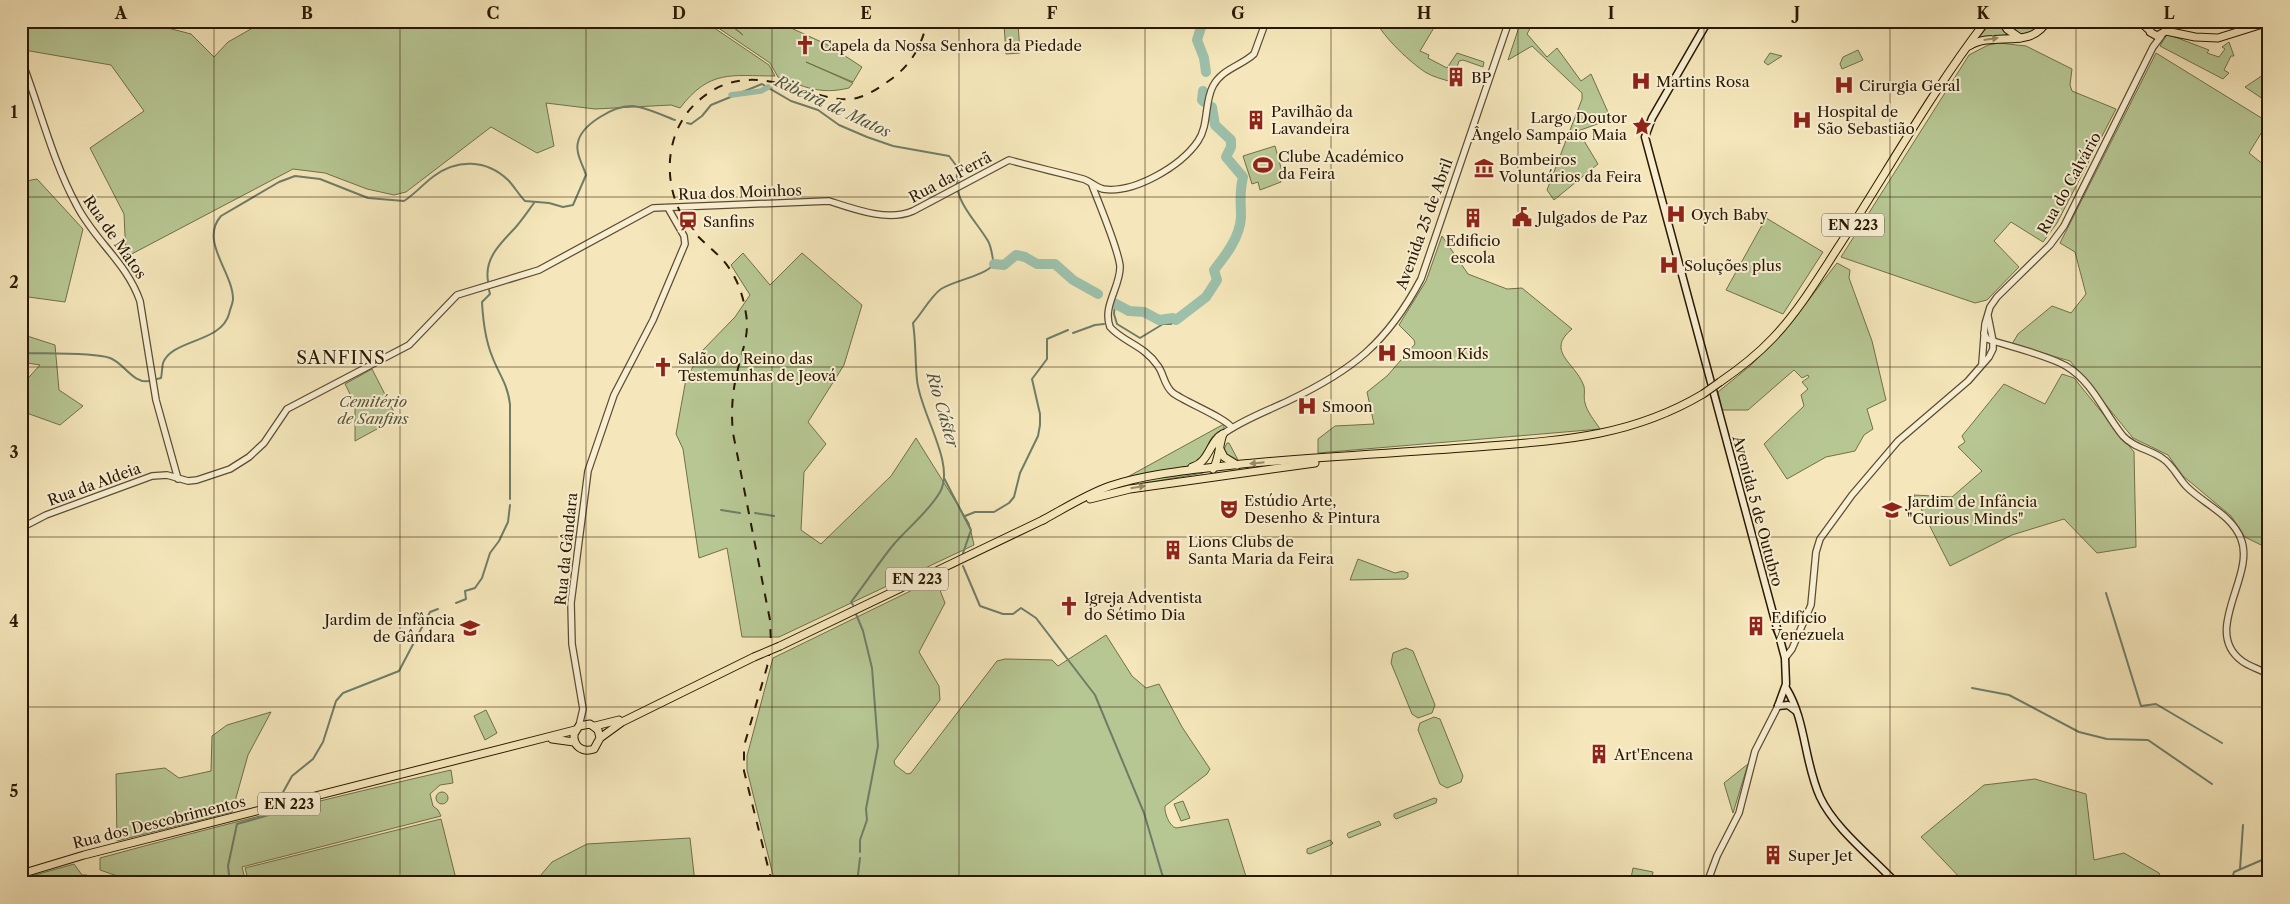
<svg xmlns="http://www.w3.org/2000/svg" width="2290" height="904" font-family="'Libre Caslon Text',serif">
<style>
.green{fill:#b7c794;stroke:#70704a}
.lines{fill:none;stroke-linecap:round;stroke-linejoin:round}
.stream{stroke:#6f7d67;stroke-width:2}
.canal{stroke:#9dc0ab;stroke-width:5.5}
.river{stroke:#9dc0ab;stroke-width:10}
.tertiary-casing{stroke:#5d4c30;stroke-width:8}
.secondary-casing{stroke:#2a1801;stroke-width:9}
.primary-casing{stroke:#2a1801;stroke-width:9}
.tertiary{stroke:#f8efd3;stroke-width:5.5}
.secondary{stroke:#f8efd3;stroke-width:6}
.primary{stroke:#f5e7bb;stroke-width:7}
.rail{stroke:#2a1801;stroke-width:2;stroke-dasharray:9 9;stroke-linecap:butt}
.primary-bridge-casing{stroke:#2a1801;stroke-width:9;stroke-linecap:butt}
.primary-bridge{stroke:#f5e7bb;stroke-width:7}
.oneway{fill:#9a8a67}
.grid{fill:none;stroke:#2a1801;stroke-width:1;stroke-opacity:0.55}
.labels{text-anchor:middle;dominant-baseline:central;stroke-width:4;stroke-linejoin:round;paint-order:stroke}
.shield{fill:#f8efd3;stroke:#685840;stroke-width:1}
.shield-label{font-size:14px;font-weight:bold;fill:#2a1801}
.poi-label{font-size:15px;fill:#2a1801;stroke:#f8efd3;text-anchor:start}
.street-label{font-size:15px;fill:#2a1801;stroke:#f8efd3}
.park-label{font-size:15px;font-style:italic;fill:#5b5534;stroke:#f8efd3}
.water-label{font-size:16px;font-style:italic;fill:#52533c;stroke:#f8efd3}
.quarter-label{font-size:18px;letter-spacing:1px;fill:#2a1801;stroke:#f8efd3}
.neatline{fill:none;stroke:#2a1801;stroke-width:2}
.grid-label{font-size:16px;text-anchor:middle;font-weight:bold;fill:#2a1801}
</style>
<rect width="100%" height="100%" fill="#f5e7bb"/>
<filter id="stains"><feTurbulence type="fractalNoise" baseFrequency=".004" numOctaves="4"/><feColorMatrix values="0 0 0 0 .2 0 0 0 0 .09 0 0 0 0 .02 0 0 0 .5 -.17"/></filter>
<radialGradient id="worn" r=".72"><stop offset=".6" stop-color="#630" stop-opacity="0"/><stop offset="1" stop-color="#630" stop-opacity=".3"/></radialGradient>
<!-- green -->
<g class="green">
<path d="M21,21H141L191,34L214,57L228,42L265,21H704L769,65L775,76C731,76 710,69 680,108L671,105L595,109L546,103L554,146L537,153L491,127L406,192L394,195L367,189L325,173L293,169L126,257L124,214L90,148L144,111L111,65L24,50L21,45Z"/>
<path d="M708,21H725L743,35L727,21H776L830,46L862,67L853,82L806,62L853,83L849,88C820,95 805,87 778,77L770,63Z"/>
<path d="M1376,21H1430L1435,26L1420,51L1429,55L1428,58L1447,68L1457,53L1484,62L1483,67L1463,60L1459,61L1452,82C1442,79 1433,77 1425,72C1411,63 1383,37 1376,21Z"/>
<path d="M1521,21H1534L1527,34L1547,57L1557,48L1581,81L1591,74L1611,119L1578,131L1598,164L1554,200L1547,190L1582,99V93L1532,46L1508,60Z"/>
<path d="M1992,21H1999L2007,35L1978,39Z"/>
<path d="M2006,21H2044L2033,32L2021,35Z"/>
<path d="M1018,23L1020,53L1006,54L1004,24Z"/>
<path d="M2167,34L2209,50L2207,53L2219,57L2225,49L2222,47L2229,42L2234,56H2231L2224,70L2229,73L2223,79L2160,46Z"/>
<path d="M1999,43L2026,46L2072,69L2070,85L2072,91L2116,109L2057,223L2043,242L2011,222L1994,241L2019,267L1987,300L1975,303L1841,257L1969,55L1988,45Z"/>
<path d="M1858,50L1863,60L1842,69L1840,64L1843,57Z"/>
<path d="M1770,53L1782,56L1768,65L1764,62Z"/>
<path d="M2156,53L2268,122L2249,153L2269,169V549L2245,537L2231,516L2183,476L2168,455L2133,438L2070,361L2012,344L2018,334L2052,306L2071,313L2086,294L2075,252L2060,243Z"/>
<path d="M2269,71V103L2245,87Z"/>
<path d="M1275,146L1283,175L1279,176L1281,182L1260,190L1258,182L1252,184L1243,156Z"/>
<path d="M37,179L83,229L65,302L21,296V182Z"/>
<path d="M1766,218L1823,252L1783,314L1726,290Z"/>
<path d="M1442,236L1468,274L1507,289L1522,288L1572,329C1545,351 1575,363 1583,384C1586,389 1583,397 1585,403C1587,412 1595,421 1600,429L1318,453V439L1335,426L1374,424L1367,392L1387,376L1415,344L1414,340L1399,325L1426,281Z"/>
<path d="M743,253L770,285L802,253L862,305L844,365L808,422L826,444L804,472L801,530L821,544L891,476L916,438L969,523L974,545L779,637H742L727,548L699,558L683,449L676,434L686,379L702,351L735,317L750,295L731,265Z"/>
<path d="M1837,263L1850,270L1849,278L1872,341L1886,400L1867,409L1873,429L1864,435L1855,451L1826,457L1787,479L1764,444L1804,406L1801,395L1808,389L1802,382L1809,377L1808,375L1802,378L1794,370L1748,410H1722L1718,392L1750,366L1783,333Z"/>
<path d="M21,334L55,345L59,390L83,406L60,425L21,411V386L40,365L21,362Z"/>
<path d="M372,369L397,418L355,441V404L345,384Z"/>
<path d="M2062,374L2074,378L2134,452L2136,547L2097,553L2064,519L2012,535L1950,566L1914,495L1952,497L1982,471L1958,447L1965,442L1962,436L2004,384L2045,404Z"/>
<path d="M1224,424V429C1209,434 1208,446 1203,460L1193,465L1122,480Z"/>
<path d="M1227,443H1229L1238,460L1225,453L1224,449Z"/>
<path d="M1206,471L1203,473L1112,489L1141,481Z"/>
<path d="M1358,559L1395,573L1403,571L1408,573V577L1405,579L1350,580Z"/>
<path d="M933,580H936L945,603L919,652L939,686L940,700L894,761L895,765L907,774L911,773L997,661L1005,659L1052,660L1058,666L1106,635L1132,676L1146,688L1159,684L1182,727L1210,769L1207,774L1165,806C1164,812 1169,826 1176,828L1228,819L1248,883H775L747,770V756L773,658Z"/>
<path d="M1406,648L1413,651L1435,705L1432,713L1418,718L1412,714L1391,663L1393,653Z"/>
<path d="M486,710L497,733L485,740L474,716Z"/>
<path d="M271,712L248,755L232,812L117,841L116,774L165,768L179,778L211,771L212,736L227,725Z"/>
<path d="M1434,717L1440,719L1463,776L1461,782L1447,788L1440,784L1418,730L1420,723Z"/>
<path d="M1748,764L1733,813L1724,783Z"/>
<path d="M451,770L453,783L440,785L430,794L433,806L438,810L441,816L242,867L246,883H138L100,870V858C217,826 333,797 451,770Z"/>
<path d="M2035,779L2086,794L2094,860L2124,853L2159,873L2163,883H1965L1921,837L1984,785Z"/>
<circle cx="442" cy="798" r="6"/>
<path d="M1434,798L1437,799L1436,803L1396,819L1394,817V814Z"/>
<path d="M1183,801L1190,818L1181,821L1174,804Z"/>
<path d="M441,819L457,883H249L245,868Z"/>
<path d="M1379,821L1381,825L1349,838L1347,835L1348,833Z"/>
<path d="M690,838L695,883H534L552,862L587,844Z"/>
<path d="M1330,840L1333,843L1331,845L1310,854L1307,853V849Z"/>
<path d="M74,864L82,875H87L89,883H21V879Z"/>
<path d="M1633,868L1653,872L1651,883H1630Z"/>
</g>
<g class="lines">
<!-- stream -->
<g class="stream">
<path d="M687,123L691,124L702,116L711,105L762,84L791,101L818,110L839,125L867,137L893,146L949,156L958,168C951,200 973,216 988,241C992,248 992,257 994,264C985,276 955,280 941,289C931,296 922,313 913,323C916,342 915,361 917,380C920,413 956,464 940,492C930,510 908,528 894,544C879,562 866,583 851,602L853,605"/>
<path d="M488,281C484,258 501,243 515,228C522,220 528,211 534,203"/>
<path d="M489,290L490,294L482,302C483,321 485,339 492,356C499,375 507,382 510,404V499"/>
<path d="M1115,304L1114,314L1117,324L1140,338L1163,324H1171L1176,320"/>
<path d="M1073,333L1095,325L1104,324"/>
<path d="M21,353C43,354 92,352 110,358C124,363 133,384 149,381"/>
<path d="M157,379L161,378C162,374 162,367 163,363C172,339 221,343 229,314C230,309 233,303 233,299C233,272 199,241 221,216L279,182L295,176L320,179L368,198L404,201C415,194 423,184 434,176C457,159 486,159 508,180C514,186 519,195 525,201L549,203L563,207L573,205L586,175C583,165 575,153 578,142C582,124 614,106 631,106C641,105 664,116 675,120"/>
<path d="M944,478L971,530L963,553"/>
<path d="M721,510L740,513"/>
<path d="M755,513L774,516"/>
<path d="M965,516L975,512H994L1009,503L1014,497L1020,473L1038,436L1040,425V414L1032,379L1047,359V339L1068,330"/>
<path d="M963,566L980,606L1003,614H1013L1021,608L1036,618L1095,695L1144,813L1162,874L1167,883"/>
<path d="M2106,593L2141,706L2156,704L2222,743"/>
<path d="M456,603L466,599L465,591L475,588L482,578L490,553L499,541L508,522L510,505"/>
<path d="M856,614L863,631L872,668L878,746L866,809L867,820L860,840V852"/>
<path d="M1972,688L2009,695L2079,732L2107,739L2148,740L2212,784"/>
<path d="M282,794L292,776L313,759L323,742L336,701L343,693L399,671L430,612L438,609"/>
<path d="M2240,869L2243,825"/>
<path d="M230,883L228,866L237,824L276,813"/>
<path d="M857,883L860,858"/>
<path d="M2231,883L2234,872L2269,857"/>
</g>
<!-- canal -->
<path class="canal" d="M731,95L761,91L768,87"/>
<!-- river -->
<g class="river">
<path d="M1203,21L1197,40L1204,58L1206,72"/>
<path d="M1203,91L1202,100L1204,102"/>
<path d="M994,264L1004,265L1016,255L1025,257L1037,264H1055L1073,280L1098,294"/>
<path d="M1114,303L1129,311L1144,312L1159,320L1173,318L1176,320L1206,297L1217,280L1214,270C1226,255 1240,237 1241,217C1241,201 1239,193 1243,177L1226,157L1231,147V140L1215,125L1212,107"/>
</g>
<defs>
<g id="tertiary">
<path d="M21,59C40,108 52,160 77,206C95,241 127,263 140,301L156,400L178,479"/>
<path d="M1092,185C1099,204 1118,248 1120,266C1121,286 1102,306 1110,327C1123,342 1144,345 1158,366C1164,374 1164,386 1173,393C1185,402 1228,419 1232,428"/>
<path d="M1984,333L1987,339C2008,346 2047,355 2066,366C2093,382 2104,413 2123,436C2134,448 2149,449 2162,458C2173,465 2178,478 2187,487C2204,504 2232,515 2241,539C2256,576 2201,631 2242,661C2250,667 2260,669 2269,675"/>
<path d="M1982,363L1985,324L1990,307L1997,297L2050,245L2064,226L2153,47L2162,35"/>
<path d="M1223,434C1242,420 1267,411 1288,401C1353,370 1387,343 1421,279L1509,21"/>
<path d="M21,528L46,515L152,476L167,475L188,481L197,480L230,469L249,457L264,443L287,409L409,345L457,295L539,270L653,208L829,201C854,209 887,222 913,211L1009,160C1033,167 1058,172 1083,179C1090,181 1095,187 1103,189C1134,194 1181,166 1198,141C1209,125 1204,103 1213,86C1222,69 1241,66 1254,54L1266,21"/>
<path d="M1785,658L1792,649L1811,605L1816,552L1820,539L1852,495L1898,441L1968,381L1989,357L1993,349V341L1988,316"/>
<path d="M579,726L583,709L572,644L571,603L588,471L614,395L653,320L685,244L684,236L668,208"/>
<path d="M1707,883L1717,856L1739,813L1755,751L1778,706"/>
</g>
<g id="secondary">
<path d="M1708,21L1652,118L1645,137L1785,658L1786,684L1778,706"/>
<path d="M1786,688C1806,720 1804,762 1820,797C1835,829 1872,857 1896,883"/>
<path d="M1778,706L1788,705L1796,711"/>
</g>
<g id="primary">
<path d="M2002,21L2007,29L2020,38"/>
<path d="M2139,21L2148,29"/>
<path d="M2149,21L2150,32L2157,36L2166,31V21"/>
<path d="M2166,31L2195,37L2218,38L2269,22"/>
<path d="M1969,46C1994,30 2030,51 2047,21"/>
<path d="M1720,382C1739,369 1757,355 1773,338C1799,311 1820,275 1841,243C1889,169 1932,91 1986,21"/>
<path d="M1219,447L1224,457L1237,465"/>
<path d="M1192,467C1210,462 1209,441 1223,434"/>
<path d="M1213,469C1219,460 1219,445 1223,434"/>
<path d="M1090,499L1130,489L1315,463"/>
<path d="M1043,520C1065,508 1087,494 1110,486C1149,473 1192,470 1233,465C1318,456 1404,453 1489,446C1568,440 1634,435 1703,394"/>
<path d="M780,646L1045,519"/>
<path d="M595,726L619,720"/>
<path d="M600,738L598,730L590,724L579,726L574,734C573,746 582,753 594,749L600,738L622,722L754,657"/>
<path d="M552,739L574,742"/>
<path d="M21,874L84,855L575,730"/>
</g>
</defs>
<!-- tertiary casing -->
<use href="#tertiary" class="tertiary-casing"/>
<!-- secondary casing -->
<use href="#secondary" class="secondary-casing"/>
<!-- primary casing -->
<use href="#primary" class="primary-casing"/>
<!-- tertiary -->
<use href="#tertiary" class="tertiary"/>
<!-- secondary -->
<use href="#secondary" class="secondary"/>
<!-- primary -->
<use href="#primary" class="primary"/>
<!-- rail -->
<path class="rail" d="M772,883L744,771V746L767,667L771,644L770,620L733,433C731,413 732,394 737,373C741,353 750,335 746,314C743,293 735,272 720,257C709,246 697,237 688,225C662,189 663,134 696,103C731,70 768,78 809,92C823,96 842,102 857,98C869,95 880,87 890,80C911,65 922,46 927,21"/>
<defs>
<g id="primary-bridge">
<path d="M1703,394L1720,382"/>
<path d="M754,657L780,646"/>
</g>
</defs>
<!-- primary-bridge casing -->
<use href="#primary-bridge" class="primary-bridge-casing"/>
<!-- primary-bridge -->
<use href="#primary-bridge" class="primary-bridge"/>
</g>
<!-- one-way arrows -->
<defs><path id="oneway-solid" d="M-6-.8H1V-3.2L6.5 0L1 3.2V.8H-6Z" transform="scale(1.25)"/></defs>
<g class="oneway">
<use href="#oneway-solid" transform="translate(1991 39) rotate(-8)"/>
<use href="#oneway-solid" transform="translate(1257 463) rotate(174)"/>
<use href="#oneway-solid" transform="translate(1138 487) rotate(-9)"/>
</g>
<!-- grid -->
<path class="grid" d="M214,21V883M400,21V883M586,21V883M772,21V883M959,21V883M1145,21V883M1331,21V883M1518,21V883M1704,21V883M1890,21V883M2076,21V883M21,197H2269M21,367H2269M21,537H2269M21,707H2269"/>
<!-- icons -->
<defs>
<symbol id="church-bare" viewBox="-9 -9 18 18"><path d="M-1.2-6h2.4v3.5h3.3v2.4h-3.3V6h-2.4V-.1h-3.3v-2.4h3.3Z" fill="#8f2418" stroke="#f8efd3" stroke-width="2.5" paint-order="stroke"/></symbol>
<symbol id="building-bare" viewBox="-9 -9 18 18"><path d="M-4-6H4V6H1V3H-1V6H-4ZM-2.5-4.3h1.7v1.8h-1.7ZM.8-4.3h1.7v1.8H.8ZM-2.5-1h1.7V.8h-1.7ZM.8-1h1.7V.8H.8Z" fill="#8f2418" stroke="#f8efd3" stroke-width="2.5" paint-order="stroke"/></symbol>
<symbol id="hospital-bare" viewBox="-9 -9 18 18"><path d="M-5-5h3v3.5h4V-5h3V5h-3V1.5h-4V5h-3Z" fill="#8f2418" stroke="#f8efd3" stroke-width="2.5" paint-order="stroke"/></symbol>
<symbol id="sight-bare" viewBox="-9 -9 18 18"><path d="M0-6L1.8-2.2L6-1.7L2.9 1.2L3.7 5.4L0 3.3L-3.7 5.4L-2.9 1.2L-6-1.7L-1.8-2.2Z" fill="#8f2418" stroke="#f8efd3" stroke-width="2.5" paint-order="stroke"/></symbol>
<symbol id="stadium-bare" viewBox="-9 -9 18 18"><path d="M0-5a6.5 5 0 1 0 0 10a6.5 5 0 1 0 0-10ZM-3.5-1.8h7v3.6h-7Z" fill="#8f2418" stroke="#f8efd3" stroke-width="2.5" paint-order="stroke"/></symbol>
<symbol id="museum-bare" viewBox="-9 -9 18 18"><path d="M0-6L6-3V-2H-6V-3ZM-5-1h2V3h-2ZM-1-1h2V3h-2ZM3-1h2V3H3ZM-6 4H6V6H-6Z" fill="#8f2418" stroke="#f8efd3" stroke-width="2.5" paint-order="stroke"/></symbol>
<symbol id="civic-bare" viewBox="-9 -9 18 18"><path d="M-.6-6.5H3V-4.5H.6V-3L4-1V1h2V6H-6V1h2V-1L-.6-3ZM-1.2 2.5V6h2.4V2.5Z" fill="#8f2418" stroke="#f8efd3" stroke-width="2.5" paint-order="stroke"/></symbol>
<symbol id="station-bare" viewBox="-9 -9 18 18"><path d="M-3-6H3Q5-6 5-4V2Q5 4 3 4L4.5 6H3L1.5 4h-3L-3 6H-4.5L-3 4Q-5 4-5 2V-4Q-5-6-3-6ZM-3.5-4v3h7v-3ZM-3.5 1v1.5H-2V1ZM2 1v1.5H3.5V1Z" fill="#8f2418" stroke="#f8efd3" stroke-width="2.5" paint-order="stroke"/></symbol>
<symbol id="theatre-bare" viewBox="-9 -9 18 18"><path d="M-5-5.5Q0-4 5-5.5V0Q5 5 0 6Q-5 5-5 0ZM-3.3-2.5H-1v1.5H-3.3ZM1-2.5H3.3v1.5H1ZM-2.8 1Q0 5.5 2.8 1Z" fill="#8f2418" stroke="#f8efd3" stroke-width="2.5" paint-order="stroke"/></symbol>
<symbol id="school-bare" viewBox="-9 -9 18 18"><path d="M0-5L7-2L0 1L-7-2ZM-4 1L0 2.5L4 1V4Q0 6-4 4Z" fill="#8f2418" stroke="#f8efd3" stroke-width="2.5" paint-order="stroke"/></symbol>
</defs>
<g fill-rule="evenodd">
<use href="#church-bare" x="791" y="31" width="28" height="28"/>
<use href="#building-bare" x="1442" y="63" width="28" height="28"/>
<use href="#hospital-bare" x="1627" y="67" width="28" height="28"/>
<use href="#hospital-bare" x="1830" y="71" width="28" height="28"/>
<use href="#building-bare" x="1242" y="106" width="28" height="28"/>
<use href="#hospital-bare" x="1788" y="106" width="28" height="28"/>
<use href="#sight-bare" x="1628" y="112" width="28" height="28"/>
<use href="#stadium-bare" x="1249" y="151" width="28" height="28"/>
<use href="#museum-bare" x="1470" y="154" width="28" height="28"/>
<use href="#hospital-bare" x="1662" y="200" width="28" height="28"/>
<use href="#civic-bare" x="1508" y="203" width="28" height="28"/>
<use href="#building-bare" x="1459" y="204" width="28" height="28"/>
<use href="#station-bare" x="674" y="207" width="28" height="28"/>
<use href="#hospital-bare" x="1655" y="251" width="28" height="28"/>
<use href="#hospital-bare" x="1373" y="339" width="28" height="28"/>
<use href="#church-bare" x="649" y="353" width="28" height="28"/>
<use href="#hospital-bare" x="1293" y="392" width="28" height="28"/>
<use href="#theatre-bare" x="1215" y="495" width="28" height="28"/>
<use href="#school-bare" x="1878" y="496" width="28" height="28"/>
<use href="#building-bare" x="1159" y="536" width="28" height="28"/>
<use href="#church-bare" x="1055" y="592" width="28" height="28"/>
<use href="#building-bare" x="1742" y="612" width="28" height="28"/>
<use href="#school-bare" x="456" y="614" width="28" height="28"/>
<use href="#building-bare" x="1585" y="740" width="28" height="28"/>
<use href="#building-bare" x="1759" y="841" width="28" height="28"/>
</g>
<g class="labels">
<!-- shield labels -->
<g class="shield">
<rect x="1822" y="213.5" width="62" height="23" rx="4"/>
<rect x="886" y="567.5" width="62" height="23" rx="4"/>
<rect x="258" y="792.5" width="62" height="23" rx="4"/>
</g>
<g class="shield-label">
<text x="1853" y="225">EN 223</text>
<text x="917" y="579">EN 223</text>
<text x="289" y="804">EN 223</text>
</g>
<!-- poi labels -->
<g class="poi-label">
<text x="820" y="45">Capela da Nossa Senhora da Piedade</text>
<text x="1471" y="77">BP</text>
<text x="1656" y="81">Martins Rosa</text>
<text x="1859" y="85">Cirurgia Geral</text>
<text x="1271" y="111">Pavilhão da<tspan x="1271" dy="17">Lavandeira</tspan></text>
<text x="1817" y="111">Hospital de<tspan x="1817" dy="17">São Sebastião</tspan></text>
<text x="1627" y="117" text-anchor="end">Largo Doutor<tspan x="1627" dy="17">Ângelo Sampaio Maia</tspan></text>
<text x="1278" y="156">Clube Académico<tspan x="1278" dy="17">da Feira</tspan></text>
<text x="1499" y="159">Bombeiros<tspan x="1499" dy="17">Voluntários da Feira</tspan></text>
<text x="1691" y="214">Oych Baby</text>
<text x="1537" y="217">Julgados de Paz</text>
<text x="703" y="221">Sanfins</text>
<text x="1473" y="240" text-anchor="middle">Edificio<tspan x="1473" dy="17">escola</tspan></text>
<text x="1684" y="265">Soluções plus</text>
<text x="1402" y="353">Smoon Kids</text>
<text x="678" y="358">Salão do Reino das<tspan x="678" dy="17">Testemunhas de Jeová</tspan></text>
<text x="1322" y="406">Smoon</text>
<text x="1244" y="500">Estúdio Arte,<tspan x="1244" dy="17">Desenho &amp; Pintura</tspan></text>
<text x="1907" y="501">Jardim de Infância<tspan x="1907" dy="17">"Curious Minds"</tspan></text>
<text x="1188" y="541">Lions Clubs de<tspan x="1188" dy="17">Santa Maria da Feira</tspan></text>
<text x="1084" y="597">Igreja Adventista<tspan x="1084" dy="17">do Sétimo Dia</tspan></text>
<text x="1771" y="617">Edifício<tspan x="1771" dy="17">Venezuela</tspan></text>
<text x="455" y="619" text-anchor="end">Jardim de Infância<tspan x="455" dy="17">de Gândara</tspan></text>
<text x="1614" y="754">Art'Encena</text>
<text x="1788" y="855">Super Jet</text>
</g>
<!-- street labels -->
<g class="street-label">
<text transform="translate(950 177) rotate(-28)">Rua da Ferrã</text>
<text transform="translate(2069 183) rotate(-61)">Rua do Calvário</text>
<text transform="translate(740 192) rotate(-2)">Rua dos Moinhos</text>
<text transform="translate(1424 224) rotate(-70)">Avenida 25 de Abril</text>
<text transform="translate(115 237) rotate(55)">Rua de Matos</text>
<text transform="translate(94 484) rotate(-20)">Rua da Aldeia</text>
<text transform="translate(1758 511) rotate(75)">Avenida 5 de Outubro</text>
<text transform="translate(566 549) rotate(-84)">Rua da Gândara</text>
<text transform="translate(159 822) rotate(-14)">Rua dos Descobrimentos</text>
</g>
<!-- park labels -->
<g class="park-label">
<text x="373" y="401">Cemitério<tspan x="373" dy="17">de Sanfins</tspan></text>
</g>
<!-- water labels -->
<g class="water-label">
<text transform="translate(833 106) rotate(25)">Ribeira de Matos</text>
<text transform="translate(943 410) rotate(74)">Rio Cáster</text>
</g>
<!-- quarter labels -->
<g class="quarter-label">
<text x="341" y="358">SANFINS</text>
</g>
</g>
<!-- margin -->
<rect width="2290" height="904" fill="none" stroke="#f5e7bb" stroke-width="55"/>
<rect x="28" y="28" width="2234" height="848" class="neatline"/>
<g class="grid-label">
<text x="121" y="19">A</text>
<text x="307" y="19">B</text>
<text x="493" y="19">C</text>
<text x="679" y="19">D</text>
<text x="866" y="19">E</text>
<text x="1052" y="19">F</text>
<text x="1238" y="19">G</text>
<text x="1424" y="19">H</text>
<text x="1611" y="19">I</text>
<text x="1797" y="19">J</text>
<text x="1983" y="19">K</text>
<text x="2169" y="19">L</text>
<text x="14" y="118">1</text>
<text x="14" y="288">2</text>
<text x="14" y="458">3</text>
<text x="14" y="627">4</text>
<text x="14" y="797">5</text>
</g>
<rect width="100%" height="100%" filter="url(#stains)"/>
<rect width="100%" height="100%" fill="url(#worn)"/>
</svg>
